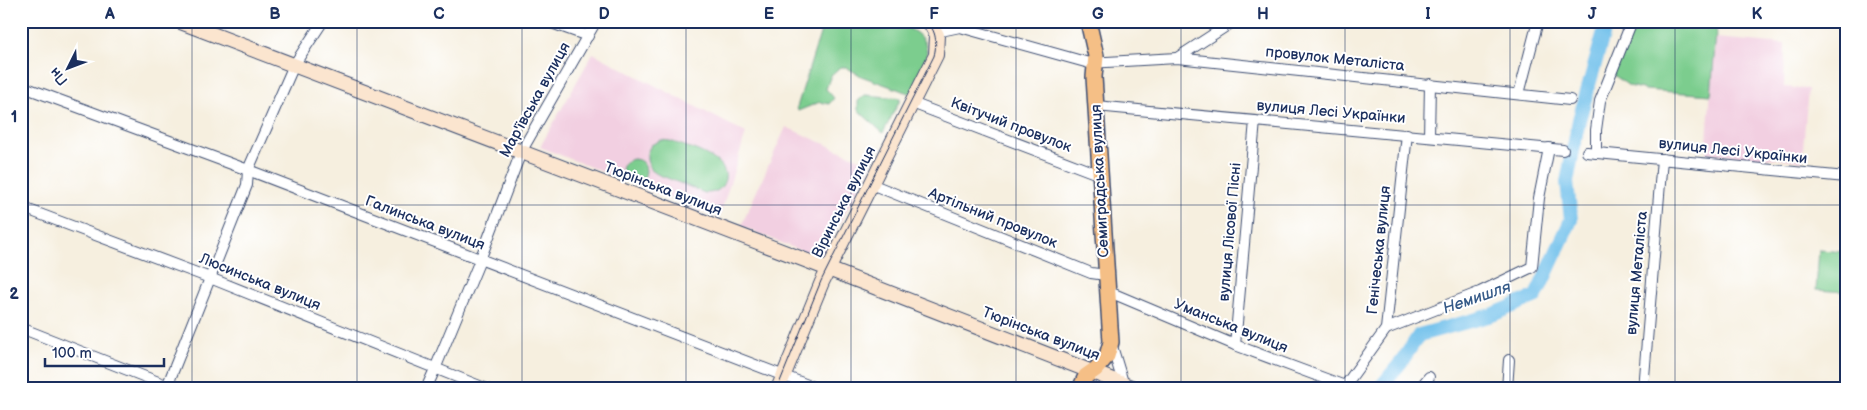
<svg xmlns="http://www.w3.org/2000/svg" width="1867" height="410" font-family="'Balsamiq Sans',sans-serif">
<style>
.built{fill:#f2cfe1}
.green{fill:#7ccd8e;stroke:#4c7e76}
.lines{fill:none;stroke-linecap:round;stroke-linejoin:round}
.river{stroke:#70c0eb;stroke-width:14}
.minor-casing{stroke:#3c4c71;stroke-width:12}
.secondary-casing{stroke:#3c4c71;stroke-width:16}
.primary-casing{stroke:#3c4c71;stroke-width:18}
.minor{stroke:#fff;stroke-width:10}
.secondary{stroke:#fbe5cf;stroke-width:14}
.primary{stroke:#f5bf86;stroke-width:15}
.tram{stroke:#1b2f5e;stroke-width:1}
.grid{fill:none;stroke:#1b2f5e;stroke-width:1;stroke-opacity:0.55}
.labels{text-anchor:middle;dominant-baseline:central;stroke-width:4;stroke-linejoin:round;paint-order:stroke}
.street-label{font-size:15px;fill:#1b2f5e;stroke:#fff}
.water-label{font-size:16px;font-style:italic;fill:#355a88;stroke:#fff}
.neatline{fill:none;stroke:#1b2f5e;stroke-width:2}
.grid-label{font-size:16px;text-anchor:middle;font-weight:bold;fill:#1b2f5e}
</style>
<rect width="100%" height="100%" fill="#fff"/>
<filter id="ink" filterUnits="userSpaceOnUse"><feTurbulence type="fractalNoise" baseFrequency=".02" numOctaves="2"/><feDisplacementMap in="SourceGraphic" scale="10" xChannelSelector="R" yChannelSelector="G"/><feConvolveMatrix kernelMatrix="1 2 1 2 8 2 1 2 1" color-interpolation-filters="sRGB"/></filter>
<filter id="wash" filterUnits="userSpaceOnUse"><feTurbulence type="fractalNoise" baseFrequency=".0096" numOctaves="4" result="noise"/><feDisplacementMap in="SourceGraphic" scale="20" xChannelSelector="R" yChannelSelector="G"/><feGaussianBlur stdDeviation="1.12" result="paint"/><feColorMatrix in="noise" values="0 0 0 0 0 0 0 0 0 0 0 0 0 0 0 0 0 1.4 0 .05"/><feComposite in="paint" operator="in"/></filter>
<g filter="url(#wash)">
<rect width="100%" height="100%" fill="#f6efdf"/>
<!-- built -->
<g class="built">
<path d="M1715,38L1785,44L1784,87L1808,89L1802,161L1706,153Z"/>
<path d="M593,53L746,133L719,218L540,147Z"/>
<path d="M786,127L871,164L821,259L741,226Z"/>
</g>
<!-- green -->
<g class="green">
<path d="M824,21C850,21 928,13 927,55C927,67 916,83 911,94L861,76L846,67H840L831,75L826,89L834,98L829,104L820,102L798,111L797,107Z"/>
<path d="M1632,21H1717L1711,95L1646,90L1629,86L1611,73Z"/>
<path d="M865,95L900,98V100L883,133L858,110V101Z"/>
<path d="M661,140L670,141C686,147 739,160 722,186C718,192 712,193 705,193L657,174L650,169L647,160V153L651,145Z"/>
<circle cx="634" cy="171" r="12"/>
<path d="M1819,250L1846,252V292L1816,290Z"/>
</g>
<g class="lines">
<!-- river -->
<path class="river" d="M1379,389L1402,361L1419,335L1492,315L1536,296L1571,220L1567,182L1579,120L1607,21"/>
</g>
</g>
<g filter="url(#ink)">
<g class="lines">
<defs>
<g id="minor">
<path d="M546,21L588,36"/>
<path d="M936,32L960,27L1089,63L1177,58L1570,100"/>
<path d="M1177,58L1234,21"/>
<path d="M21,86L248,170L818,389"/>
<path d="M1519,94L1538,21"/>
<path d="M912,103L1100,175"/>
<path d="M1096,106L1563,150"/>
<path d="M1429,137L1430,84"/>
<path d="M1587,152L1846,177"/>
<path d="M1596,153V130L1600,101L1632,21"/>
<path d="M871,184L1091,273L1106,275"/>
<path d="M21,207L210,278L487,389"/>
<path d="M1107,291L1235,345L1345,386L1386,329L1407,134"/>
<path d="M21,328L176,389"/>
<path d="M1386,329L1480,292L1532,267L1539,198L1549,148"/>
<path d="M1111,343L1125,389"/>
<path d="M1235,345L1255,121"/>
<path d="M166,389L247,185L248,170L294,65L323,21"/>
<path d="M426,389L435,369L480,260L521,152L596,21"/>
<path d="M1419,389L1429,377"/>
<path d="M1507,389L1509,360"/>
<path d="M1643,389L1662,159"/>
</g>
<g id="secondary">
<path d="M178,21L805,260L1136,389"/>
<path d="M778,389L822,282L936,55L937,35L929,21"/>
</g>
<path id="primary" d="M1080,389L1086,376L1096,369L1107,356L1111,342L1094,77L1096,56L1088,21"/>
</defs>
<!-- minor casing -->
<use href="#minor" class="minor-casing"/>
<!-- secondary casing -->
<use href="#secondary" class="secondary-casing"/>
<!-- primary casing -->
<use href="#primary" class="primary-casing"/>
<!-- minor -->
<use href="#minor" class="minor"/>
<!-- secondary -->
<use href="#secondary" class="secondary"/>
<!-- primary -->
<use href="#primary" class="primary"/>
<!-- tram -->
<path class="tram" d="M777,389L821,281L934,56C937,43 937,31 926,21"/>
</g>
</g>
<!-- grid -->
<path class="grid" d="M192,21V389M357,21V389M522,21V389M686,21V389M851,21V389M1016,21V389M1181,21V389M1345,21V389M1510,21V389M1675,21V389M21,205H1846"/>
<g class="labels">
<!-- street labels -->
<g class="street-label">
<text transform="translate(1335 59) rotate(6)">провулок Металіста</text>
<text transform="translate(535 100) rotate(-61)">Мар'ївська вулиця</text>
<text transform="translate(1331 112) rotate(5)">вулиця Лесі Українки</text>
<text transform="translate(1011 125) rotate(21)">Квітучий провулок</text>
<text transform="translate(1733 151) rotate(6)">вулиця Лесі Українки</text>
<text transform="translate(1100 181) rotate(-93)">Семиградська вулиця</text>
<text transform="translate(663 189) rotate(21)">Тюрінська вулиця</text>
<text transform="translate(844 202) rotate(-63)">Віринська вулиця</text>
<text transform="translate(993 218) rotate(22)">Артільний провулок</text>
<text transform="translate(425 223) rotate(21)">Галинська вулиця</text>
<text transform="translate(1230 232) rotate(-85)">вулиця Лісової Пісні</text>
<text transform="translate(1379 250) rotate(-84)">Генічеська вулиця</text>
<text transform="translate(1637 273) rotate(-85)">вулиця Металіста</text>
<text transform="translate(260 282) rotate(22)">Люсинська вулиця</text>
<text transform="translate(1231 326) rotate(22)">Уманська вулиця</text>
<text transform="translate(1041 334) rotate(21)">Тюрінська вулиця</text>
</g>
<!-- water labels -->
<g class="water-label">
<text transform="translate(1477 298) rotate(-19)">Немишля</text>
</g>
</g>
<!-- margin -->
<rect width="1867" height="410" fill="none" stroke="#fff" stroke-width="55"/>
<!-- north arrow -->
<g transform="translate(68 68) rotate(228)" stroke="#ffffff" stroke-width="4" paint-order="stroke">
<path d="M0-4L9 19L0 12L-9 19Z" fill="#1b2f5e"/>
<text y="-8" font-size="14" font-weight="bold" text-anchor="middle" fill="#1b2f5e">Пн</text>
</g>
<!-- scale -->
<path d="M45 358v8h119v-8" fill="none" stroke="#1b2f5e" stroke-width="2.5"/>
<text x="52" y="358" font-size="15" fill="#1b2f5e" stroke="#ffffff" stroke-width="4" paint-order="stroke">100 m</text>
<rect x="28" y="28" width="1812" height="354" class="neatline"/>
<g class="grid-label">
<text x="110" y="19">A</text>
<text x="275" y="19">B</text>
<text x="439" y="19">C</text>
<text x="604" y="19">D</text>
<text x="769" y="19">E</text>
<text x="934" y="19">F</text>
<text x="1098" y="19">G</text>
<text x="1263" y="19">H</text>
<text x="1428" y="19">I</text>
<text x="1592" y="19">J</text>
<text x="1757" y="19">K</text>
<text x="14" y="122">1</text>
<text x="14" y="299">2</text>
</g>
</svg>
